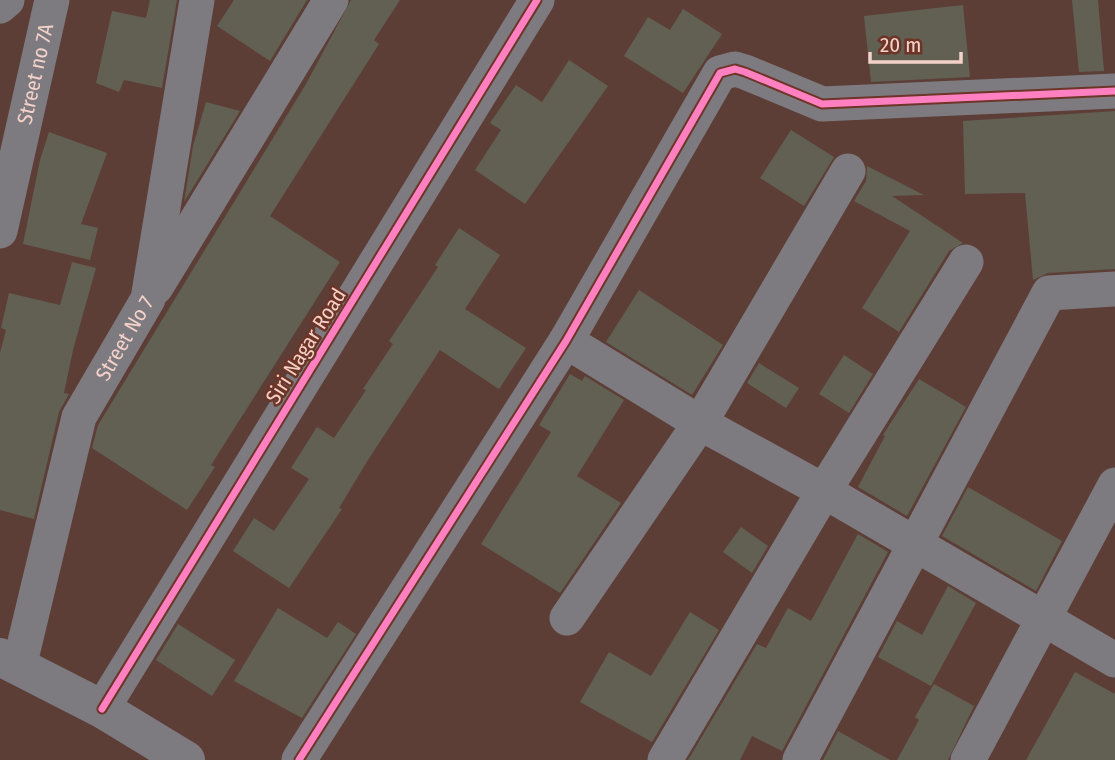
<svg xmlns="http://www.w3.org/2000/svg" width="1115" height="760" font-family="'Fira Sans Condensed',sans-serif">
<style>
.building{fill:#616053}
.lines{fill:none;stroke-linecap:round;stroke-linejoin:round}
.minor{stroke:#7d7a80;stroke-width:35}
.tertiary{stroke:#7d7a80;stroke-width:38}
.cycleway-casing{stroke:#6c3527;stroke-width:11}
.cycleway{stroke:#ff80c0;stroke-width:7}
.labels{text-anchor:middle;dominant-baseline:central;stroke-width:5;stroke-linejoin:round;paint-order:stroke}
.street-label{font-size:21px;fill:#f5d2c9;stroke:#6c3527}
</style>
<rect width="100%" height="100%" fill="#5d3e36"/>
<!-- building -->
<g class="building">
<path d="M150,0H177L162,88L124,80L119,92L96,83L112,11L146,18Z"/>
<path d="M234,0H307L270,61L217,26Z"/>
<path d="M351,0H400L374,40L379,44L270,216L340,262L211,465L215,467L187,510L92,448L98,425L306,84Z"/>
<path d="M1072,0H1098L1104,71L1079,72Z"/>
<path d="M963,5L970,77L871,82L864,16Z"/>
<path d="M683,9L722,34L683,93L624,56L648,17L670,30Z"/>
<path d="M569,60L608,86L525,204L475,170L501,130L490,123L516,85L542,102Z"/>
<path d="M206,102L240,111L184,202L193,146Z"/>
<path d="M1115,111V269L1048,273L1033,280L1025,193L965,194L963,121Z"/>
<path d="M791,130L834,157L804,206L760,178Z"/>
<path d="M49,132L107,153L81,224L98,228L90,260L23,244L40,160Z"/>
<path d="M867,166L924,195L892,196L963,243L949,251L899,332L862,308L910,231L854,201L866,181Z"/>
<path d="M459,228L500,255L465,309L526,348L499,389L440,350L368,460L339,508L342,509L289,588L233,551L254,518L274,531L309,479L291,468L317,427L334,438L366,390L363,389L393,344L389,341L438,267L435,265Z"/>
<path d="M72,262L96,268L73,350L64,393L69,394L59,412L34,519L0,510V353L6,330L1,328L9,293L60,305Z"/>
<path d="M639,290L723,345L692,395L606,342Z"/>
<path d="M844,355L873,374L849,413L819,394Z"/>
<path d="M759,363L799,388L786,408L747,383Z"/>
<path d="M570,374L582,381L585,376L624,400L577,476L621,503L560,593L481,544L551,432L539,425Z"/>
<path d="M919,379L966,407L907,516L858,487L885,436L883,435Z"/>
<path d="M968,487L1062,541L1036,591L942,536Z"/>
<path d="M741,527L768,546L752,573L723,552Z"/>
<path d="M858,534L888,552L782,751L752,736L740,760H688L757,644L766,648L788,608L811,621Z"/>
<path d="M948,586L976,603L931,686L878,657L897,621L922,635Z"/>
<path d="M278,608L327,638L338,622L356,634L302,718L234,681Z"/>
<path d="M690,612L719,630L652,742L580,702L609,652L651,676Z"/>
<path d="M178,624L235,660L212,696L156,660Z"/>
<path d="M1075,672L1115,694V760H1026Z"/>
<path d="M934,684L974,706L948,760H897L919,720L915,717Z"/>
<path d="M838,731L890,760H823Z"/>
</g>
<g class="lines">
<!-- minor -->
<g class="minor">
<path d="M0,6L7,0"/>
<path id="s1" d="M0,231L52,0"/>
<path d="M156,287L331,0"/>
<path d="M566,341L700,423L824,491L966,262"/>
<path d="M567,618L700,423L848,171"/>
<path id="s2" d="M19,667L79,417L148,299L197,0"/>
<path d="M102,709L537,0"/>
<path d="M299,760L566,341L720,73L735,69L745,72L822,104L1115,91"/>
<path d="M665,760L824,491L1115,660"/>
<path d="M800,760L1049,293L1115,289"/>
<path d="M968,760L1115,485"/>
</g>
<!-- tertiary -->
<path class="tertiary" d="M0,657L102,709L186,760"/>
<defs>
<g id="cycleway">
<path d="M102,709L537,0"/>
<path d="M299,760L566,341L720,73L735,69L745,72L822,104L1115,91"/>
</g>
</defs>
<!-- cycleway casing -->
<use href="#cycleway" class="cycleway-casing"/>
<!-- cycleway -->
<use href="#cycleway" class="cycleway"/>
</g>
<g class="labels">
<!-- street labels -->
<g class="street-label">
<text stroke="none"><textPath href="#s1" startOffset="161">Street no 7A</textPath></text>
<text stroke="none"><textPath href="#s2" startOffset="348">Street No 7</textPath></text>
<text transform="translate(306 346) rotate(-58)">Siri Nagar Road</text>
</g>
</g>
<!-- scale -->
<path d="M870 52v10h91v-10" fill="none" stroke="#f5d2c9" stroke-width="3.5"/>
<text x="880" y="52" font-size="21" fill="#f5d2c9" stroke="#6c3527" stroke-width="5" paint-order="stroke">20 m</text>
</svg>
